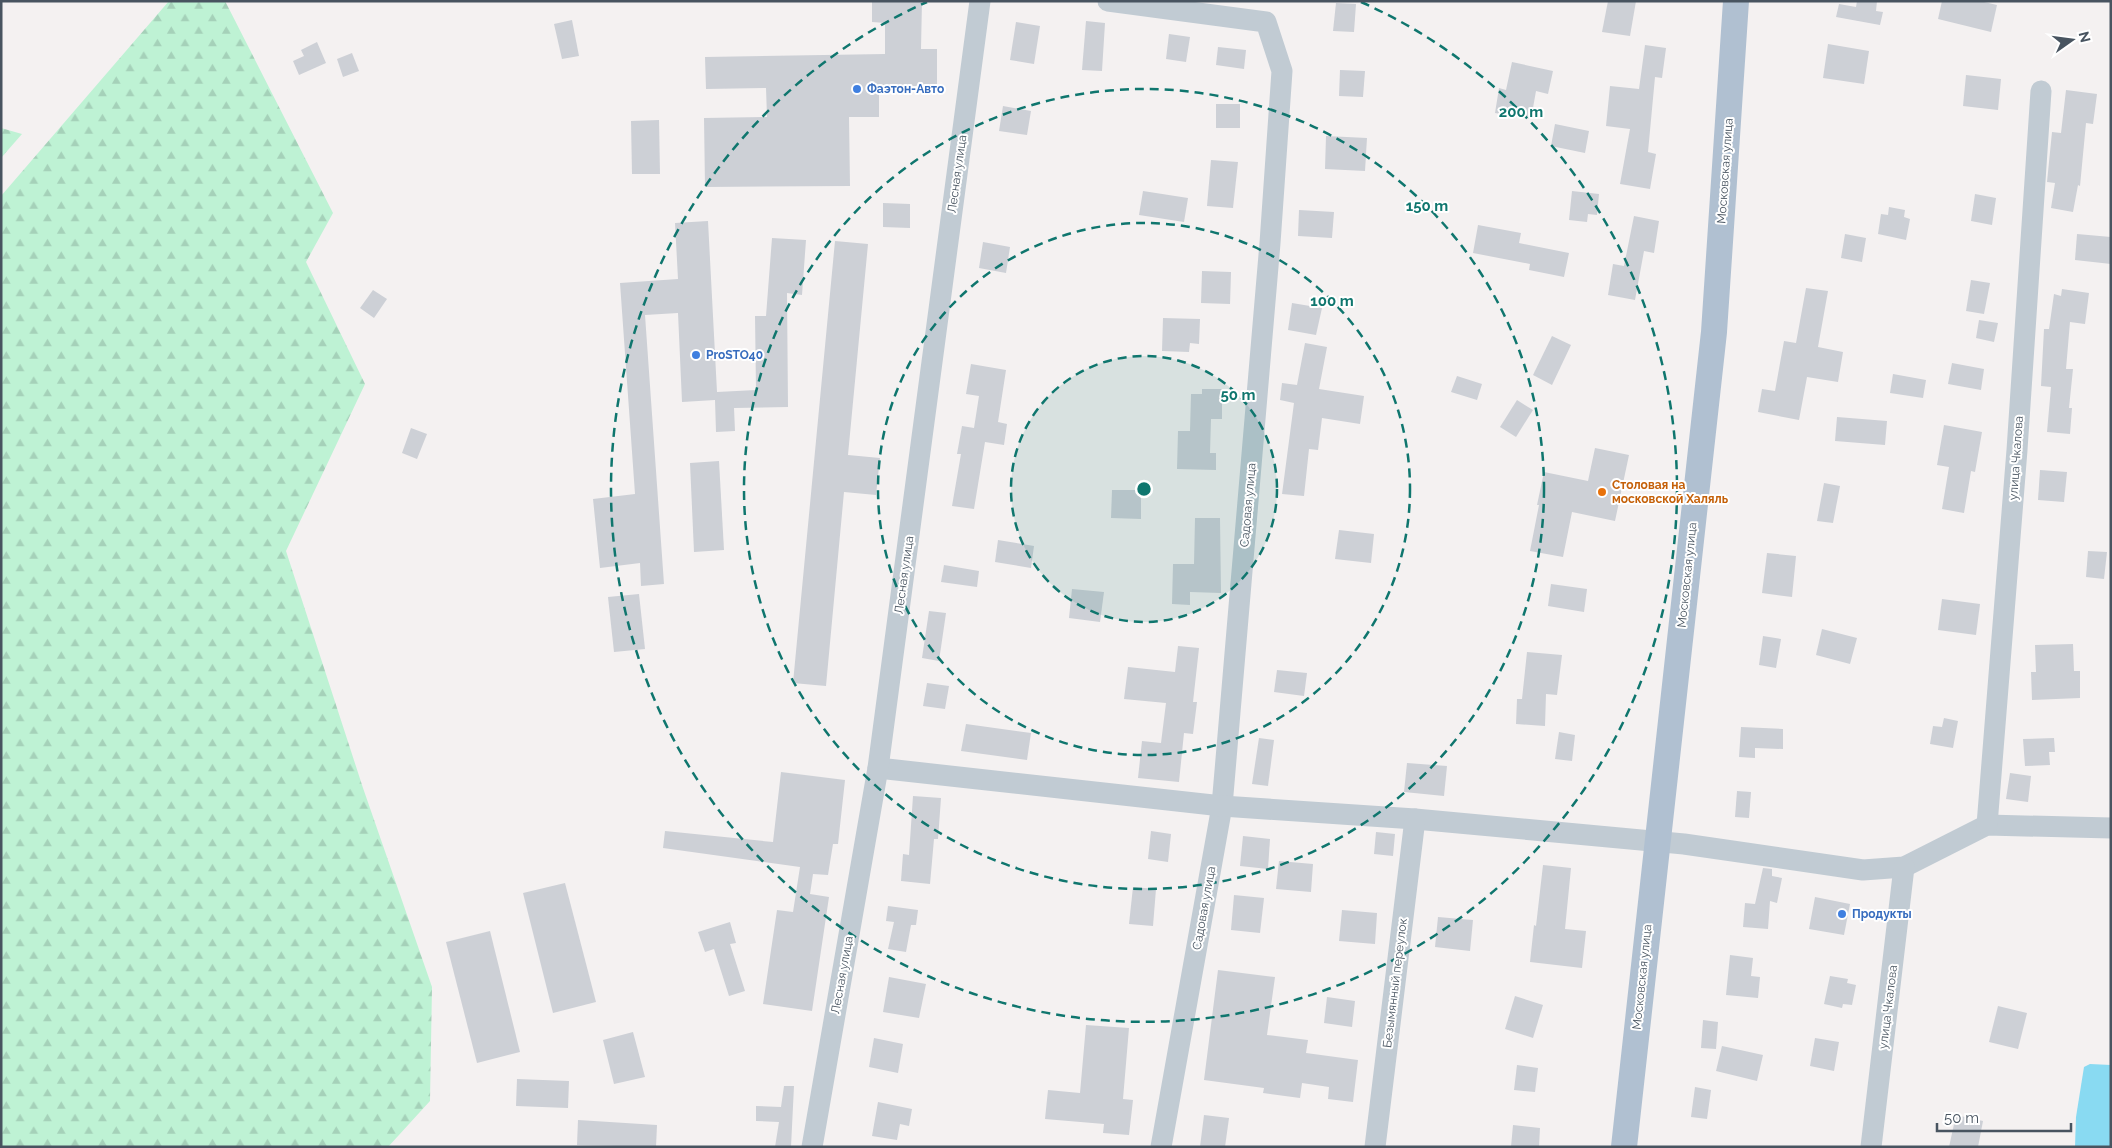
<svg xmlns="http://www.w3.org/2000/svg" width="2112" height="1148" font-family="Raleway,sans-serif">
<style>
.forest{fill:url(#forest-firs)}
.water{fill:#89daf2}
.building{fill:#cdd0d6}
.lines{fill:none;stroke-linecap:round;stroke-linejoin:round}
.minor{stroke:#c1cbd3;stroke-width:21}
.major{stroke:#b0c0d1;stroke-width:26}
.ring{fill:none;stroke:#0f766e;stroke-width:2.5;stroke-dasharray:9 6}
.shop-dot{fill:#3f7fe0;stroke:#fff;stroke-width:2}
.food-dot{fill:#e8710a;stroke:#fff;stroke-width:2}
.labels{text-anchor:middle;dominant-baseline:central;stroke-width:4;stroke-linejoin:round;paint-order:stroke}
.shop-label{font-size:12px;font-weight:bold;fill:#366cbe;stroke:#fff;text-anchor:start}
.street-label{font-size:12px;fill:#485460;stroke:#fff}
.food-label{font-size:12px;font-weight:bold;fill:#c56008;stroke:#fff;text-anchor:start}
.centre{fill:#0f766e;stroke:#fff;stroke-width:2.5}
.ring-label{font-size:15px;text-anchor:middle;font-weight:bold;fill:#0f766e;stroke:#fff;stroke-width:4;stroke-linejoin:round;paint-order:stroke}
</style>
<defs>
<pattern id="forest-firs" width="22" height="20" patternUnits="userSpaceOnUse" patternTransform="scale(1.25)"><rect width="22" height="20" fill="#bef2d4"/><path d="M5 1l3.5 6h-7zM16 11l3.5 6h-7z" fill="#a5d1b9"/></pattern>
</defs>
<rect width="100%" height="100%" fill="#f4f1f1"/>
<!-- forest -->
<g class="forest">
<path d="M169,1H225L333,213L306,262L365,384L286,551L363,788L432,987L430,1101L388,1147H1V196Z"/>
<path d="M1,128L22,134L1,158Z"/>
</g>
<!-- water -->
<path class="water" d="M2090,1064L2111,1065V1147H2075L2076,1117L2084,1067Z"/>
<!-- building -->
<g class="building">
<path d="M872,1H922L921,49H937V86H879V117H849L850,186L705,187L704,118L767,117L766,88L706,89L705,57L885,54V23L872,22Z"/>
<path d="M1608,1H1636L1630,36L1602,32Z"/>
<path d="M1857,1H1877L1876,11L1883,12L1880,25L1836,17L1839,4L1856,7Z"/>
<path d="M1942,1H1980L1997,5L1991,32L1938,19Z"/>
<path d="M1336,3L1356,4L1354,32L1333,31Z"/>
<path d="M572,20L579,56L562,59L554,24Z"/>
<path d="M1086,21L1105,23L1102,71L1082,70Z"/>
<path d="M1016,22L1040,26L1034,64L1010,60Z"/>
<path d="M1169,34L1190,37L1186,62L1166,59Z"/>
<path d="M317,42L326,63L299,75L293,61L304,56L301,50Z"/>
<path d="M1828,44L1869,51L1864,84L1823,78Z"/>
<path d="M1645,45L1666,48L1662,78L1655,77L1648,152L1656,154L1650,189L1620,184L1630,129L1606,126L1610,86L1639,89Z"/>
<path d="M1218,47L1246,50L1244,69L1216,65Z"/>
<path d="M352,53L359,71L343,77L337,59Z"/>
<path d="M1512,62L1553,71L1548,94L1536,91L1531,119L1495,113L1499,88L1506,90Z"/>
<path d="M1340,70L1365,71L1363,97L1339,96Z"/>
<path d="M1966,75L2001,79L1998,110L1963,106Z"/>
<path d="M2066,90L2097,94L2093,124L2086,123L2080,186L2078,185L2073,212L2051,208L2055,183L2047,182L2052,132L2061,133Z"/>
<rect x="1216" y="104" width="24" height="24"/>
<path d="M1003,106L1031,111L1027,135L999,131Z"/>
<path d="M659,120L660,174H632L631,121Z"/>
<path d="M1555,124L1589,131L1585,153L1551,146Z"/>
<path d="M1326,136L1367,138L1365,171L1325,169Z"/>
<path d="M1211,160L1238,162L1233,208L1207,206Z"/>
<path d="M1143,191L1188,198L1184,222L1139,215Z"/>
<path d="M1572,191L1599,194L1597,215L1588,214L1587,222L1569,220Z"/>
<path d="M1975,194L1996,198L1992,225L1971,221Z"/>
<path d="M883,203L910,204V228L883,227Z"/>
<path d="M1889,207L1905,210L1904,217L1910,219L1906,240L1878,234L1881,214L1888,215Z"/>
<path d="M1299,210L1334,212L1332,238L1298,236Z"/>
<path d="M1634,216L1659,221L1654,253L1644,251L1635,300L1608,295L1613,264L1624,266Z"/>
<path d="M708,221L717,392L756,390L755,316H766L772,238L806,240L802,295L787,293L788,407L734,408L735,431L716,432L715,400L682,402L678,313L645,315L664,584L641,586L640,563L600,568L593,499L635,494L620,283L678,279L675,223Z"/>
<path d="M1478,225L1521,233L1519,243L1569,253L1564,277L1529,270L1530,264L1473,253Z"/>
<path d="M1845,234L1866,238L1862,262L1841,258Z"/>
<path d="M2077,234L2111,237V264L2075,260Z"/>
<path d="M835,241L868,244L848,455L880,458L876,495L844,492L826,686L793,683Z"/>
<path d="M983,242L1010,247L1006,273L979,268Z"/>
<path d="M1202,271L1231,272L1230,304L1201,303Z"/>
<path d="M1971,280L1990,283L1984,314L1966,311Z"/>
<path d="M1806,288L1828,291L1818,347L1843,352L1838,382L1807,377L1799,420L1758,412L1762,389L1775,391L1784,341L1796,343Z"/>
<path d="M2062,289L2089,293L2085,324L2070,322L2066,369H2073L2069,408H2072L2070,434L2047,432L2051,387L2041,386L2044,329H2049L2054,294L2061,296Z"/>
<path d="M373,290L387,299L374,318L360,308Z"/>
<path d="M1292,303L1322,308L1316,335L1288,330Z"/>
<path d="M1163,318L1200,319L1199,344L1190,343L1189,352L1162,351Z"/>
<path d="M1979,320L1998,323L1994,342L1976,338Z"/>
<path d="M1552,336L1571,345L1552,385L1533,375Z"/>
<path d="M1305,343L1327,347L1319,389L1364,396L1360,424L1322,418L1318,450L1309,449L1304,496L1282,494L1294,403L1280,400L1282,383L1297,385Z"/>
<path d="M1952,363L1984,369L1981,390L1948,384Z"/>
<path d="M971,364L1006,370L998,422L1007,424L1004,445L985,442L974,509L952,506L961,454H957L962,426L974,428L979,396L966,394Z"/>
<path d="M1893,374L1926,380L1923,398L1890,393Z"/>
<path d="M1457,376L1482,384L1477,400L1451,392Z"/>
<path d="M1202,389H1222V419H1211L1210,453H1216V470L1177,469L1178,431H1190L1191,394H1202Z"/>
<path d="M1517,400L1533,410L1516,437L1500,427Z"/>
<path d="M1837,417L1887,421L1885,445L1835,441Z"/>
<path d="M1944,425L1982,432L1975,472L1971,471L1964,513L1942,509L1949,467L1937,465Z"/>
<path d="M411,428L427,434L417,459L402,453Z"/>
<path d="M1595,448L1629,455L1615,521L1572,512L1563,557L1530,551L1539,505H1537L1544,472L1588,481Z"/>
<path d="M719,461L724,550L694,552L690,463Z"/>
<path d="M2040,470L2067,472L2064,502L2038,500Z"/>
<path d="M1824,483L1840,486L1833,523L1817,521Z"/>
<path d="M1112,490H1141V519L1111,518Z"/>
<path d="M1195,518H1220L1221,593L1190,592V605L1172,604L1173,564H1194Z"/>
<path d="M1339,530L1374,534L1371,563L1335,559Z"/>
<path d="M998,540L1034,546L1031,568L995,562Z"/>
<path d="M2088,551L2107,552L2104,579L2086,577Z"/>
<path d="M1767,553L1796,556L1792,597L1762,593Z"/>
<path d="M944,565L979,571L977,587L941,582Z"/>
<path d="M1551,584L1587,589L1584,612L1548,606Z"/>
<path d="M1072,589L1104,592L1100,622L1069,618Z"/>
<path d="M639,594L645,649L614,652L608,597Z"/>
<path d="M1942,599L1980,604L1976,635L1938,630Z"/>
<path d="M929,611L946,613L939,661L922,658Z"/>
<path d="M1822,629L1857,638L1850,664L1816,655Z"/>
<path d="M1763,636L1781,639L1776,668L1759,665Z"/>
<path d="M2073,644L2074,671H2080V698L2032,700L2031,672H2036L2035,645Z"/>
<path d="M1178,646L1199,648L1193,702H1197L1193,734L1184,733L1179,782L1138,778L1142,741L1161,743L1166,703L1124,699L1128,667L1175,672Z"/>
<path d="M1527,652L1562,655L1557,695L1546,694L1545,726L1516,724L1517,699H1522Z"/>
<path d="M1277,670L1307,673L1304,696L1274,692Z"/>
<path d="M927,683L949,686L945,709L923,706Z"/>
<path d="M1944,718L1958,721L1953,748L1930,744L1933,726L1942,727Z"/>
<path d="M966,724L1031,733L1027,760L961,751Z"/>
<path d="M1741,727L1783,729V749L1755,748V758L1739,757Z"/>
<path d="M1559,732L1575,735L1572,761L1555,759Z"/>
<path d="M1259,738L1274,740L1268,786L1252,784Z"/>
<path d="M2054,738L2055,752H2049L2050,765L2025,766L2023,739Z"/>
<path d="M1407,763L1447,766L1444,796L1404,792Z"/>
<path d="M781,772L845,780L838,844H833L828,875L813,874L810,894L829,897L812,1011L763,1004L777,910L793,912L800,867L663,848L665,831L773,842Z"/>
<path d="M2010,773L2031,776L2028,802L2006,799Z"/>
<path d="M1737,791L1751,792L1749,818L1735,817Z"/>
<path d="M913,796L941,798L938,839H934L930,884L901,881L903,854L909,855Z"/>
<path d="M1151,831L1171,834L1168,862L1148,859Z"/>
<path d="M1376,832L1395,834L1393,856L1374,854Z"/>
<path d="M1243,836L1270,839L1268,869L1240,866Z"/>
<path d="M1279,861L1313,864L1311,892L1276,889Z"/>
<path d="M1543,865L1571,868L1565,929L1586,931L1582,968L1530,962L1534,925L1536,926Z"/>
<path d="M1763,868L1772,869V876L1782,878L1777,903L1770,901L1768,929L1743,927L1745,903L1755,904Z"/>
<path d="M565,883L596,1002L553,1013L523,893Z"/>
<path d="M1133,887L1156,889L1153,926L1129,924Z"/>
<path d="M1234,895L1264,898L1260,933L1231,930Z"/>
<path d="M1815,897L1850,904L1844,935L1809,929Z"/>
<path d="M888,906L918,910L916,925H911L906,952L888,949L894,922L886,921Z"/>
<path d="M1342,910L1377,913L1375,944L1339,941Z"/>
<path d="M1438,917L1473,920L1470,951L1435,947Z"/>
<path d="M730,922L736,943L730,944L745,991L729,996L714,949L705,952L698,932Z"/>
<path d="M490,931L520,1052L477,1063L446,942Z"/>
<path d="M1730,955L1753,958L1751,976L1760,977L1758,998L1726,995Z"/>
<path d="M1218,970L1275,977L1267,1035L1308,1040L1306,1053L1358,1060L1353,1102L1328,1099L1329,1087L1302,1083L1300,1098L1263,1093L1264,1088L1204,1080Z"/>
<path d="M1830,976L1848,979L1847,983L1856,985L1852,1005L1843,1004L1842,1008L1824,1004Z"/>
<path d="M889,977L926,984L919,1018L883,1012Z"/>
<path d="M1515,996L1543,1005L1533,1038L1505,1029Z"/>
<path d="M1327,997L1355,1001L1352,1027L1324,1023Z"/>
<path d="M1998,1006L2027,1013L2018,1049L1989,1042Z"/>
<path d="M1703,1020L1718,1022L1716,1049L1701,1048Z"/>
<path d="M1086,1025L1129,1028L1123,1099L1133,1100L1129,1135L1103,1133L1104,1124L1045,1119L1048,1090L1080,1093Z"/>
<path d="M633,1032L645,1077L614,1084L603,1040Z"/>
<path d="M874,1038L903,1044L898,1073L869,1067Z"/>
<path d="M1815,1038L1839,1042L1834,1071L1810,1066Z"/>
<path d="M1722,1046L1763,1055L1757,1081L1716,1071Z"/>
<path d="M1517,1065L1538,1068L1535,1092L1514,1090Z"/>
<path d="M517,1079L569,1081L568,1108L516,1106Z"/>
<path d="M784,1086H794L791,1147H775L779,1122L756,1121V1106L781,1107Z"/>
<path d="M1695,1087L1711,1090L1707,1119L1691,1117Z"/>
<path d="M878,1102L912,1109L909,1126L900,1124L897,1140L872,1136Z"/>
<path d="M1204,1115L1229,1118L1225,1147H1200Z"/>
<path d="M1956,1115L1983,1121L1978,1147H1949Z"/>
<path d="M578,1120L657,1125L656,1147L577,1145Z"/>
<path d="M1513,1125L1540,1128L1539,1147H1511Z"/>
</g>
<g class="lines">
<!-- minor -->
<g class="minor">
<path d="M1108,1L1266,22L1282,71L1270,243L1222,806L1161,1147"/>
<path d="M878,768L1222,806L1415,819L1684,844L1863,870L1904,867L1987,825L2111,828"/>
<path d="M1987,825L2017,450L2041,91"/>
<path d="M812,1147L878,768L980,1"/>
<path d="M1375,1147L1415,819"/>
<path d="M1871,1147L1904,867"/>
</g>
<!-- major -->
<path class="major" d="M1624,1147L1714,332L1736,1"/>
</g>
<!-- distance rings -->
<circle cx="1144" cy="489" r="133" fill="#0f766e" fill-opacity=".12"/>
<g class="ring">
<circle cx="1144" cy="489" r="133"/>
<circle cx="1144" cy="489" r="266"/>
<circle cx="1144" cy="489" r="400"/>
<path d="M1361 2A533 533 0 1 1 927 2"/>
</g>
<!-- markers -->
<g class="shop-dot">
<circle cx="857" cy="89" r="5"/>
<circle cx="696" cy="355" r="5"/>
<circle cx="1842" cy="914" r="5"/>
</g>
<circle class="food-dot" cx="1602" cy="492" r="5"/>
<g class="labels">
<!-- shop labels -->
<g class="shop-label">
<text x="867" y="89">Фаэтон-Авто</text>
<text x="706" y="355">ProSTO40</text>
<text x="1852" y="914">Продукты</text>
</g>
<!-- street labels -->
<g class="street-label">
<text transform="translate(1725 171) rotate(-86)">Московская улица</text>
<text transform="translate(957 174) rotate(-82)">Лесная улица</text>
<text transform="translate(2016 458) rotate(-86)">улица Чкалова</text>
<text transform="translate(1248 505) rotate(-85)">Садовая улица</text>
<text transform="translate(904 575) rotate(-82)">Лесная улица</text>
<text transform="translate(1687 575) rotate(-84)">Московская улица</text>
<text transform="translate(1204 908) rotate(-80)">Садовая улица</text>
<text transform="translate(842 975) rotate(-80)">Лесная улица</text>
<text transform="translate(1642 977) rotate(-84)">Московская улица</text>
<text transform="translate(1395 983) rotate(-83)">Безымянный переулок</text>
<text transform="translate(1888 1007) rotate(-83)">улица Чкалова</text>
</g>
<!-- food labels -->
<g class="food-label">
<text x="1612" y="485">Столовая на<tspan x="1612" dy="14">московской Халяль</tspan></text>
</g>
</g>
<circle cx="1144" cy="489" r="8" class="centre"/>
<g class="ring-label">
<text x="1521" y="117">200 m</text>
<text x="1427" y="211">150 m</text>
<text x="1332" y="306">100 m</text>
<text x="1238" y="400">50 m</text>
</g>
<!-- border -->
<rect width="2112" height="1148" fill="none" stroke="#485460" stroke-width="5"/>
<!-- north arrow -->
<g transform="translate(2072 40) rotate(76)" stroke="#ffffff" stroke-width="4" paint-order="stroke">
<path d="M0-4L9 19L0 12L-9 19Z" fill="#485460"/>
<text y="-8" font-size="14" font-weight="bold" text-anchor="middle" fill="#485460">N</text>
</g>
<!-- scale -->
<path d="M1937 1123v8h134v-8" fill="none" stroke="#485460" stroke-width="2.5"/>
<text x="1944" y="1123" font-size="15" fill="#485460" stroke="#ffffff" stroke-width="4" paint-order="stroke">50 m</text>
</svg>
